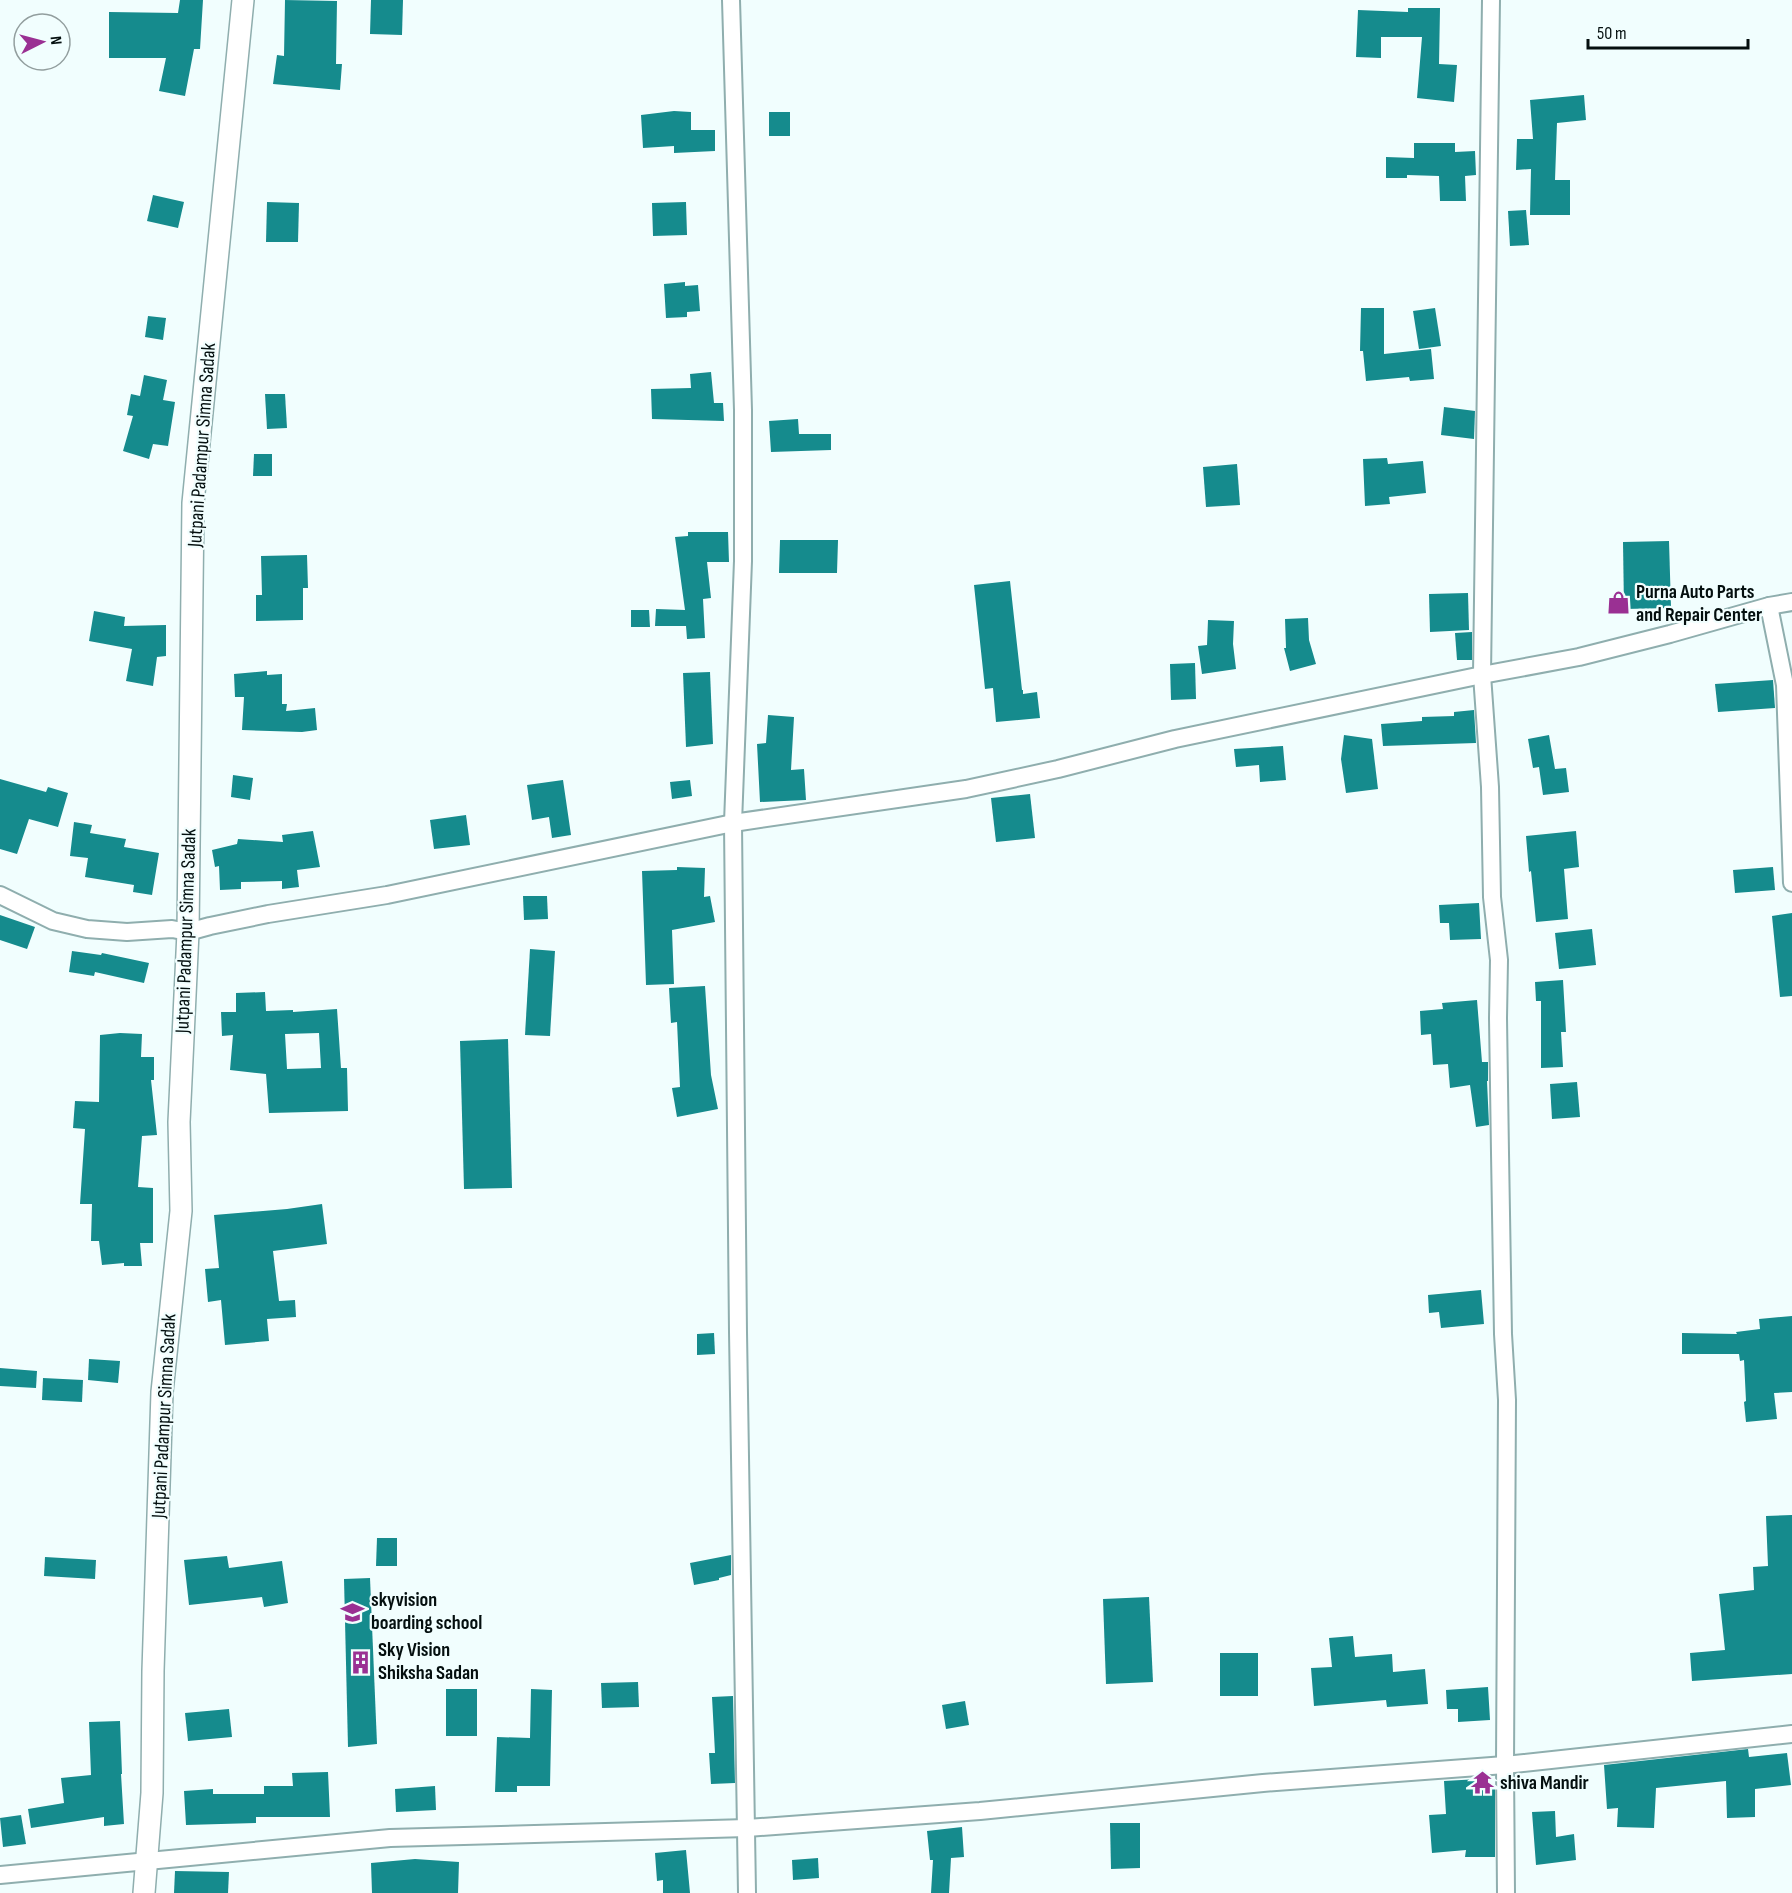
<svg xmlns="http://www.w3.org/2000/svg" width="1792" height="1893" font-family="'Sofia Sans Condensed',sans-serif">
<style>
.building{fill:#158b8d;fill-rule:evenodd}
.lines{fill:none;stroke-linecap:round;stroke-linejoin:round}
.minor-casing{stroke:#8faeae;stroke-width:20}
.tertiary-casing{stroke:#8faeae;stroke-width:24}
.minor{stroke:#fff;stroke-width:16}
.tertiary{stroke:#fff;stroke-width:21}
.labels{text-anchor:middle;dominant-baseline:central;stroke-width:4.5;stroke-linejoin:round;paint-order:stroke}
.street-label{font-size:20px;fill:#040f0f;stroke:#f1fefe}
.poi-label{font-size:20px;font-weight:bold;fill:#040f0f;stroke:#f1fefe;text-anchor:start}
</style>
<rect width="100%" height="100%" fill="#f1fefe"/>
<!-- building -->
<g class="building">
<path d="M180,0H203L200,49H194L185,96L159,91L166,58H109V12L178,13Z"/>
<path d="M285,0L337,1L336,64H342L340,90L273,84L277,55L284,56Z"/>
<path d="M371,0H403L402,35L370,34Z"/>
<path d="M1408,8H1440L1439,64L1457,65L1454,102L1417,98L1422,37H1381V58L1356,57L1358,10L1408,12Z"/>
<path d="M1584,95L1586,120L1557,123L1555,180H1570V215H1530L1531,169L1516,170L1517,139H1533L1530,100Z"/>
<path d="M674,111L691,112V130H715V151L674,153V146L643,148L641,115Z"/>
<rect x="769" y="112" width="21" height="24"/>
<path d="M1414,143H1455V152L1475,151L1476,175L1465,176L1466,201H1440L1439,176L1407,175V178H1386V157L1414,158Z"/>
<path d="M153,195L184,202L178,228L147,221Z"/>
<path d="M267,202L299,203L298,242H266Z"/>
<path d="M686,202L687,235L653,236L652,203Z"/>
<path d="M1526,210L1529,245L1510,246L1508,211Z"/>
<path d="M685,282V286L698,285L700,311L687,312V317L666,318L664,284Z"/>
<path d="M1361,308H1384V354L1431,349L1434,379L1410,381L1409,377L1366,381L1363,351H1360Z"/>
<path d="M1435,308L1441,346L1419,349L1413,311Z"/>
<path d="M148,316L166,318L163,340L145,337Z"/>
<path d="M711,372L714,403H723L724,421L652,419L651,389L691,388L690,374Z"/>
<path d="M144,375L167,380L163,400L175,402L168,446L153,444L149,459L123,451L133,416L127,415L131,394L140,396Z"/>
<path d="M265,394H285L287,428L267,429Z"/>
<path d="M1444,407L1475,411L1474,439L1441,435Z"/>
<path d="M798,419L799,434H831V450L771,452L769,421Z"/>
<path d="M254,454H272V476H253Z"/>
<path d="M1387,458L1388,464L1423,461L1426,493L1389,497L1390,504L1365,506L1363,459Z"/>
<path d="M1237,464L1240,505L1206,507L1203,467Z"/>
<path d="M688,532H728L729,562H707L711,598L703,599L705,638L687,639L686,626H655L656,609L685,610L675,537L688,536Z"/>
<path d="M780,540H838L837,573H779Z"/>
<path d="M1669,541L1671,608L1624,609L1623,542Z"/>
<path d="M307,555L308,588H303V620L256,621V595H262L261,556Z"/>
<path d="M1010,581L1022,690H1023V694L1037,692L1040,718L996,722L993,688L985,689L974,585Z"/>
<path d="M1468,593L1469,630L1430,632L1429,594Z"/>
<path d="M631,610H649L650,627H631Z"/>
<path d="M94,611L125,617L124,626L166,625V656L157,657L153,686L126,681L132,649L89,641Z"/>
<path d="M1308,618L1309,640L1316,664L1290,671L1284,648H1286L1285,619Z"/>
<path d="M1208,620L1234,621L1233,644L1236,669L1202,674L1198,646L1207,645Z"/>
<path d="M1472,632V660H1457L1455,633Z"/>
<path d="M1195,663L1196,699L1171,700L1170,664Z"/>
<path d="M267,671V675L282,674V704H287L286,711L315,708L317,730L302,732L242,730L244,697H235L234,674Z"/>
<path d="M710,672L713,744L686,747L683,673Z"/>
<path d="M1773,680L1775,708L1718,712L1715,684Z"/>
<path d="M1474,710L1476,743L1383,746L1381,724L1422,721V717L1454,716V712Z"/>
<path d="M768,715L794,717L791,770L804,769L806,800L760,802L757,744L766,743Z"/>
<path d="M1344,735L1372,739L1378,789L1346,793L1341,759Z"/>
<path d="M1549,735L1555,769L1566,768L1569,792L1543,795L1539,767L1533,768L1528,739Z"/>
<path d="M1283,746L1286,780L1260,782L1259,765L1236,767L1234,749Z"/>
<path d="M233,775L253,778L250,800L231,797Z"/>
<path d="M0,779L46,792L48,787L68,793L58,827L29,819L17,854L0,849Z"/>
<path d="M563,780L571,835L552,838L549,817L532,820L527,785Z"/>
<path d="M690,780L692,796L672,799L670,782Z"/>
<path d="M1030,794L1035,838L996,842L991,798Z"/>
<path d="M466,815L470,845L434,849L430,820Z"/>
<path d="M74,822L92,825L90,833L126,839L124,847L159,853L152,895L133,892L134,885L85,877L88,858L70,856Z"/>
<path d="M313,831L320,867L297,870L299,887L282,889V881L241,882V889L220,890L219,866L215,867L212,850L237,844L238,839L283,842L282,835Z"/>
<path d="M1576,831L1579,867L1564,869L1568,919L1536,922L1531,871L1529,872L1526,836Z"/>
<path d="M677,867L705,868L704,897L710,896L715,922L672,930L674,984L646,985L642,871L677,870Z"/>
<path d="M1773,867L1775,890L1735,893L1733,870Z"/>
<path d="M523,896H547L548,919L524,920Z"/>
<path d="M1479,903L1481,939L1450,940L1449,923H1440L1439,905Z"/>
<path d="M1792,913V996L1780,997L1772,916Z"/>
<path d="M0,915L35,927L27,949L0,940Z"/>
<path d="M1592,929L1596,965L1559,969L1555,933Z"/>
<path d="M530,949L555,951L550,1036L525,1035Z"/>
<path d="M72,951L101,955L102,953L149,963L144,983L95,972L94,976L69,972Z"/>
<path d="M1563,980L1566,1032H1561L1563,1067L1541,1068V1001H1536L1535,982Z"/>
<path d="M705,986L711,1075L718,1109L677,1117L672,1088L680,1087L677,1022L671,1023L669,988Z"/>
<path d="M265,992L266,1011L293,1010V1012L337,1009L341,1068H347L348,1111L269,1113L266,1074L230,1070L233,1035L222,1036L221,1012H236V993ZM319,1033L321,1068L287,1069L285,1034Z"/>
<path d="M1477,1000L1482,1062H1488V1081H1487L1489,1125L1476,1127L1470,1085L1450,1088L1448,1064L1433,1065L1431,1034L1421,1035L1420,1011L1443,1009L1442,1003Z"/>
<path d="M120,1033L142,1034L141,1057H154V1080H151L157,1135L142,1136L138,1187L153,1188V1243H140L142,1266H124V1263L102,1265L99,1241H91L92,1204H80L85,1129L73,1128L75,1101L99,1102L100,1035Z"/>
<path d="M508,1039L512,1188L464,1189L460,1041Z"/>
<path d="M1577,1082L1580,1117L1552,1119L1550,1084Z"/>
<path d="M322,1204L327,1244L273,1251L279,1301L295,1300L296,1317L267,1319L269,1341L225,1345L221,1300L208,1302L205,1269L219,1268L214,1215L287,1209Z"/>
<path d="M1481,1290L1484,1324L1441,1328L1439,1312L1429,1313L1428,1295Z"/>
<path d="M1792,1316V1392L1774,1393L1777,1419L1746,1422L1744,1402L1746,1401L1744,1360L1740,1361L1739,1354H1682V1333L1737,1334L1736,1332L1760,1329L1759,1319Z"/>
<path d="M714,1333L715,1354L697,1355V1334Z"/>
<path d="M89,1359L120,1361L118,1383L88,1380Z"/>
<path d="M0,1368L37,1371L36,1388L0,1386Z"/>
<path d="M43,1378L83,1380L82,1402L42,1400Z"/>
<path d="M1792,1515V1674L1692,1681L1690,1653L1725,1650L1719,1594L1754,1590L1753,1567L1768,1566L1766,1516Z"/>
<path d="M377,1538H397V1566H376Z"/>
<path d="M731,1555V1575L719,1578V1580L694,1585L690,1563Z"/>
<path d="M227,1556L229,1568L282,1561L288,1603L264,1607L262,1597L189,1605L184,1560Z"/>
<path d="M45,1557L96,1560L95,1579L44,1576Z"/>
<path d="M370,1578L377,1744L348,1747L344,1579Z"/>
<path d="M1149,1597L1153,1682L1106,1684L1103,1599Z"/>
<path d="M1353,1636L1355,1657L1392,1654L1393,1672L1425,1669L1428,1704L1387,1707L1386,1700L1314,1706L1311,1668L1332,1667L1329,1638Z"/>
<rect x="1220" y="1653" width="38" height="43"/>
<path d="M638,1682L639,1707L602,1708L601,1683Z"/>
<path d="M1488,1687L1490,1720L1458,1722V1709H1447L1446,1690Z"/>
<rect x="446" y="1689" width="31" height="47"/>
<path d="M531,1689L552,1690L550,1786H517V1792H495L497,1737L530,1738Z"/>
<path d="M733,1696L735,1783L711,1784L709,1753H715L712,1697Z"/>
<path d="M965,1701L969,1725L946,1729L942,1705Z"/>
<path d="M229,1709L232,1737L188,1741L185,1713Z"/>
<path d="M120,1721L122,1774H121L124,1824L104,1826V1817L31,1828L28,1809L64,1803L61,1778L91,1775L89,1722Z"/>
<path d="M1748,1749L1749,1757L1787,1753L1791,1785L1755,1789V1817L1727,1818L1726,1781L1656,1788L1654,1828L1617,1827L1618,1808L1607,1809L1604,1765Z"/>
<path d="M328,1772L330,1817H256V1823L186,1825L184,1791L213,1789V1794H264V1786H293L292,1773Z"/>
<path d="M1479,1779L1480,1790L1495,1788V1857H1465L1466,1850L1432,1853L1429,1815L1446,1814L1444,1781Z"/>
<path d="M435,1786L436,1810L396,1812L395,1789Z"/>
<path d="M1555,1811L1556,1837L1574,1834L1576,1860L1536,1865L1532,1812Z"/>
<path d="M21,1815L26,1844L3,1847L0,1818Z"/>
<path d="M1110,1823H1140V1868L1111,1869Z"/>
<path d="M962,1827L964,1857L951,1858L949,1893H931L933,1860H930L927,1831Z"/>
<path d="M686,1850L690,1893H663V1880L657,1881L655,1853Z"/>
<path d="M818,1858L819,1878L793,1880L792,1860Z"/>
<path d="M415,1859L459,1862L458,1893H372L371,1863Z"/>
<path d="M175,1871L229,1872L228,1893H174Z"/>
</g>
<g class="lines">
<defs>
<g id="minor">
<path d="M731,0L743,410V561L733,823L738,1332L747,1893"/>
<path d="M1491,0L1482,675L1490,787L1492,897L1499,960L1498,1018L1500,1153L1503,1334L1507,1400L1505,1765L1506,1893"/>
<path d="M1769,606L1785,685L1792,883"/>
<path d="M0,895L53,921L87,929L127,932L172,929L188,932L210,926L268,914L387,895L733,823L966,789L1058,769L1175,739L1482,675L1579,657L1670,634L1769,606L1792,602"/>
<path d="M0,1875L390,1838L747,1828L980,1811L1263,1783L1505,1765L1792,1734"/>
</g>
<path id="tertiary" d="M144,1893L152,1793L153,1671L162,1392L181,1211L179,1122L188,932L193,503L243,0"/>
</defs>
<!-- minor casing -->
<use href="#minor" class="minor-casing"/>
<!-- tertiary casing -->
<use href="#tertiary" class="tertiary-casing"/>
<!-- minor -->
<use href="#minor" class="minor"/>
<!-- tertiary -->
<use href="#tertiary" class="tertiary"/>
</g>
<!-- icons -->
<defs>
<symbol id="shop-bare" viewBox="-9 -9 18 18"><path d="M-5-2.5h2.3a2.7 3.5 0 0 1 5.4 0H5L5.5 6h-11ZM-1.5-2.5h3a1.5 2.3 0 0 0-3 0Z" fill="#9a3093" stroke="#f1fefe" stroke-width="2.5" paint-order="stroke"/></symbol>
<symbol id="school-bare" viewBox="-9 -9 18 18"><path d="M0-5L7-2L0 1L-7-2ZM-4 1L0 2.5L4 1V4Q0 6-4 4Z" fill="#9a3093" stroke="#f1fefe" stroke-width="2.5" paint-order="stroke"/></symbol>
<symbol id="building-bare" viewBox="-9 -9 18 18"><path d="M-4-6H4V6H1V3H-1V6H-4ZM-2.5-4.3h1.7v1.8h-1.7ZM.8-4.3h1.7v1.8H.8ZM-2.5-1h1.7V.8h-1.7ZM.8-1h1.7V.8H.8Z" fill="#9a3093" stroke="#f1fefe" stroke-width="2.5" paint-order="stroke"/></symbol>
<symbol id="temple-bare" viewBox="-9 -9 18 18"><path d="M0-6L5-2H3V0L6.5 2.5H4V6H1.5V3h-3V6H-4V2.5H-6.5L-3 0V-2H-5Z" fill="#9a3093" stroke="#f1fefe" stroke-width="2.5" paint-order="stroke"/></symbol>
</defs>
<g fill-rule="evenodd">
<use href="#shop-bare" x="1602" y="586" width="33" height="33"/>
<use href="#school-bare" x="336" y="1596" width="33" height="33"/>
<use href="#building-bare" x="344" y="1646" width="33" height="33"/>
<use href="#temple-bare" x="1466" y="1766" width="33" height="33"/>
</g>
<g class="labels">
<!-- street labels -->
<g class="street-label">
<text transform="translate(202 445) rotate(-86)">Jutpani Padampur Simna Sadak</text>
<text transform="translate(186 931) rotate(-88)">Jutpani Padampur Simna Sadak</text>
<text transform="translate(164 1416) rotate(-87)">Jutpani Padampur Simna Sadak</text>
</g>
<!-- poi labels -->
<g class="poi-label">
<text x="1636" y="592">Purna Auto Parts<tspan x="1636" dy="23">and Repair Center</tspan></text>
<text x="371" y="1600">skyvision<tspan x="371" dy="23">boarding school</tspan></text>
<text x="378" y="1650">Sky Vision<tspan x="378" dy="23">Shiksha Sadan</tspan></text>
<text x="1500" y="1783">shiva Mandir</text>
</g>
</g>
<!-- north arrow -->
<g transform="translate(42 42) rotate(84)"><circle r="28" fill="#f1fefe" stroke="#929e9e" stroke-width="1.5"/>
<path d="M0-4.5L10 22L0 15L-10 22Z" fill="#9a3093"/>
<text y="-9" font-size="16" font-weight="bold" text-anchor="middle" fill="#040f0f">N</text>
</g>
<!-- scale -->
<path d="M1588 39v9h160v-9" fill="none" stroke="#040f0f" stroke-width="3"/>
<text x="1597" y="39" font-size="18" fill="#040f0f" stroke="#f1fefe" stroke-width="4.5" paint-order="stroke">50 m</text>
</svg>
